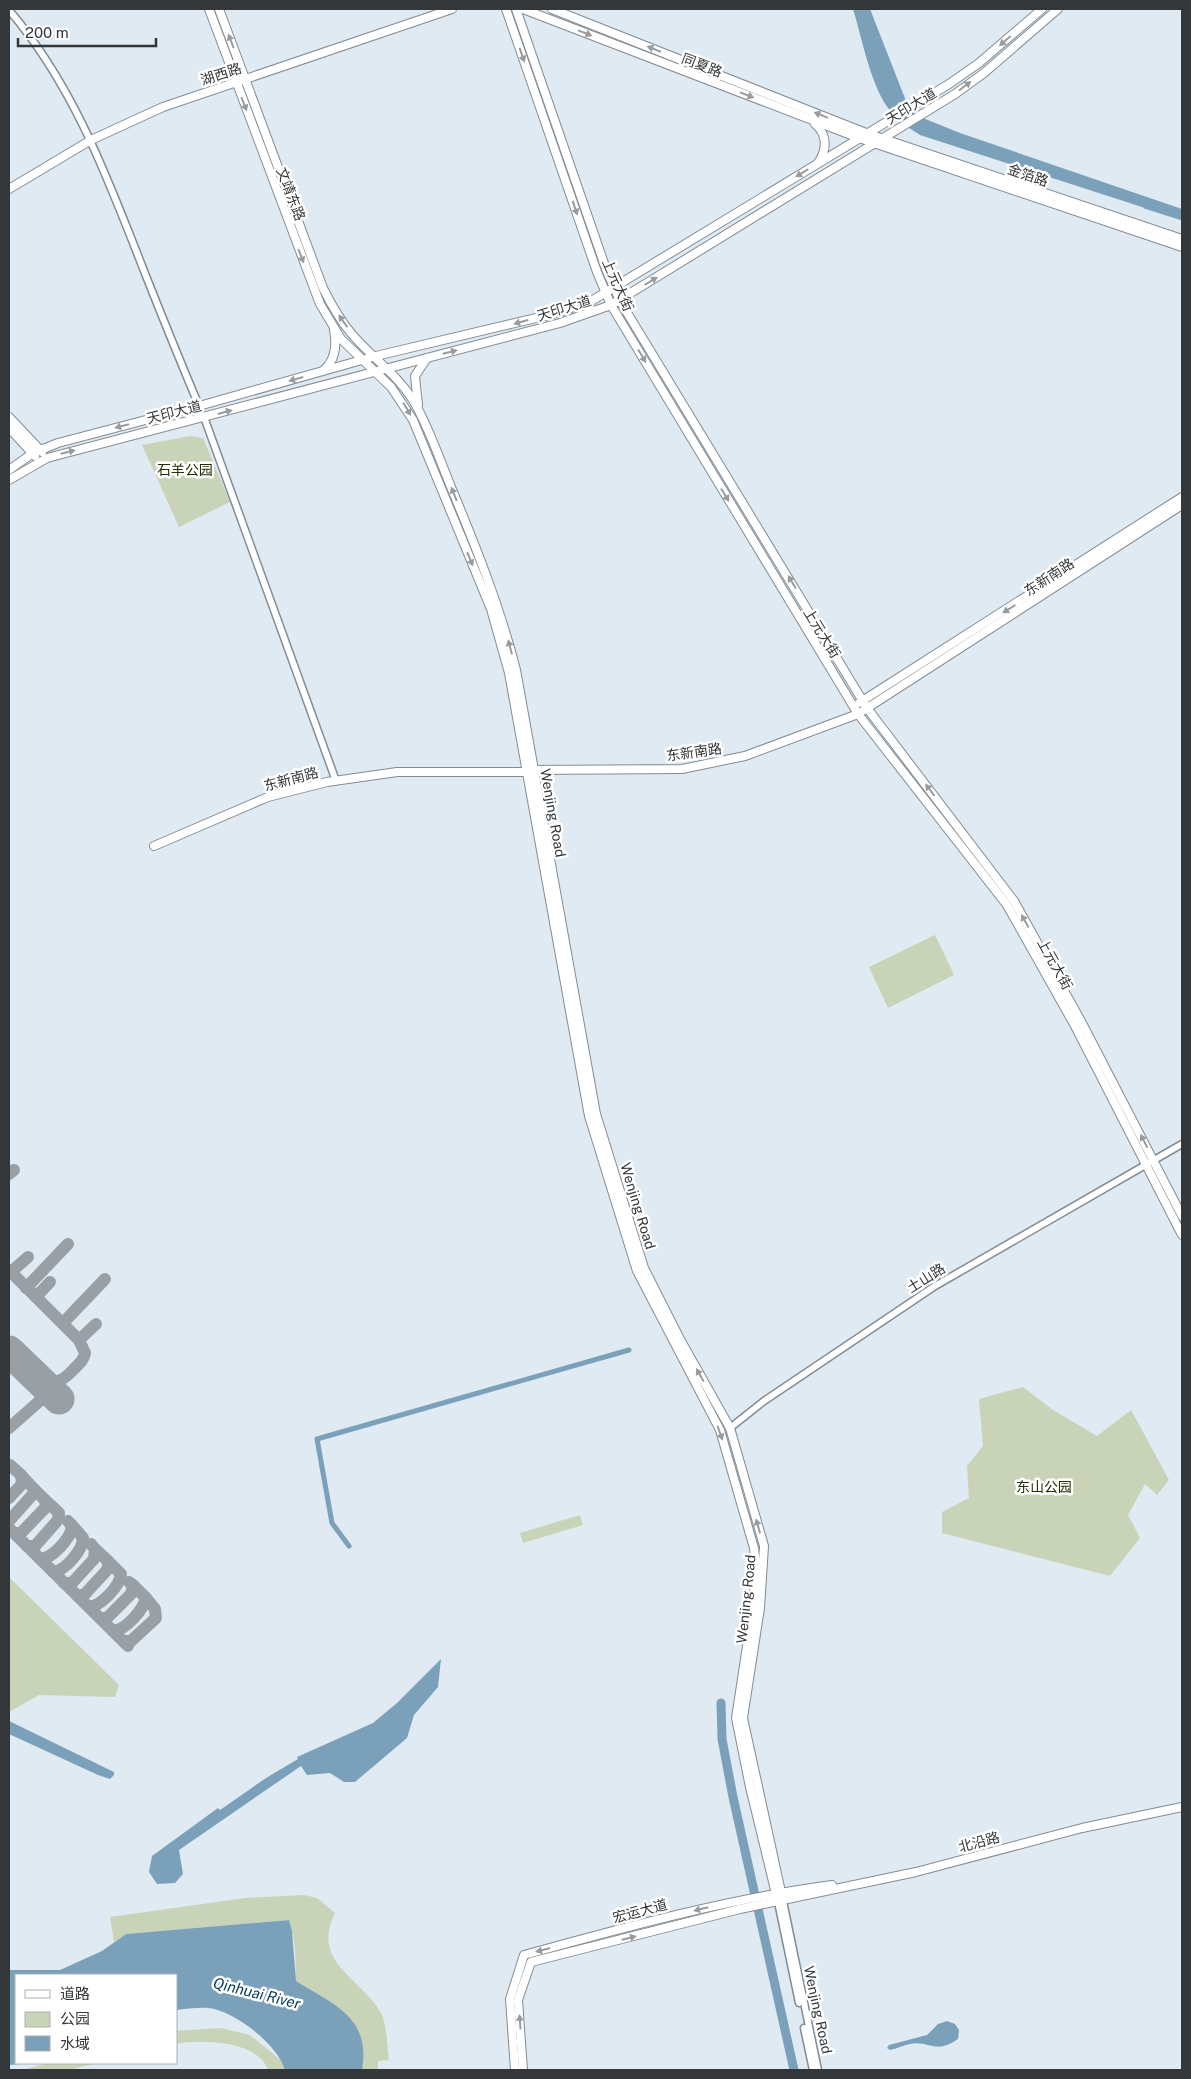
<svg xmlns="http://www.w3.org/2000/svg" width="1191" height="2079" font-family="'Public Sans','Noto Sans SC',sans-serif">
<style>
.green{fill:#c9d3b7}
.water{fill:#7ba1ba}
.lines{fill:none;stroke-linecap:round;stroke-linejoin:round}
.stream{stroke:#7ba1ba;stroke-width:1}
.canal{stroke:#7ba1ba;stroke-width:5}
.river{stroke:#7ba1ba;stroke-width:9}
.taxiway{stroke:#98a0a6;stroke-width:12}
.runway{stroke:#98a0a6;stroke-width:31}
.minor-casing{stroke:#838c94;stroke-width:9}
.major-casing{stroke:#838c94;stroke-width:10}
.minor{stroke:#fff;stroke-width:6}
.major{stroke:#fff;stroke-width:8}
.oneway{fill:#999b9c}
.labels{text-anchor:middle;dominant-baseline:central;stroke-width:5;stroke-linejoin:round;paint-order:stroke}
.street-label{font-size:14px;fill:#33373a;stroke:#fff}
.park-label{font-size:14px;fill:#242f01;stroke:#fff}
.water-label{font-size:15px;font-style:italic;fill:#053953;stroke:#fff}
</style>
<rect width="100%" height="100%" fill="#dfeaf2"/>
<!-- green -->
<g class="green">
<path d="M190,436L203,438L230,502L179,527L142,445Z"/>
<path d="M935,935L954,975L888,1008L869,967Z"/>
<path d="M1023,1387L1053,1410L1097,1436L1131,1410L1169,1480L1157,1495L1145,1484L1128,1515L1140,1538L1110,1576L942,1533V1512L969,1498L967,1466L983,1446L979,1399Z"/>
<path d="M580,1515L583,1525L523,1543L520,1533Z"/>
<path d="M9,1577L119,1685L115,1697L39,1695L9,1712Z"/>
<path d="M304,1895L317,1898L335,1913C311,1962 358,1976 380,2011C387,2023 387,2046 389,2060L378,2061V2070H268C259,2041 201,2039 176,2044V2031L221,2028L250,2035L283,2062C290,2016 304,1966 289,1920L126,1934L114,1942L110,1917L245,1898Z"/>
<path d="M49,2063H98L68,2070H22Z"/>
</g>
<!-- water -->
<g class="water">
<path d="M853,9H870L908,106L923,118L960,133L1182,209V220L920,135C909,128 896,119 888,108C870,83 862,38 853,9Z"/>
<path d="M441,1659L438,1687L414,1715L407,1738L355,1782H344L330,1773L307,1775L301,1766L179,1850L183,1874L175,1883L157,1884L149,1872L152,1856L218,1808L220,1810L266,1778L298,1759L297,1757L373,1723L397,1703Z"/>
<path d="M9,1721L114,1772V1775L110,1779L98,1775L9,1734Z"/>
<path d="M289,1920L292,1931L296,1981C334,2005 371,2017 362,2070H285C278,2045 234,2010 208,2008C198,2007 187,2009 176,2010V1975H16V2063H32L9,2065V1970H60L102,1951L126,1934Z"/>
<path d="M947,2021L955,2024L959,2030L958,2039C935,2055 929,2040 910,2044C903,2045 897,2049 890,2050L887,2048L889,2045L927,2035L938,2024Z"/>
</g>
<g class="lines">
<!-- stream -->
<path class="stream" d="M1144,208L1182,220"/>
<!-- canal -->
<path class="canal" d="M349,1546L332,1523L317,1439L629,1350"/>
<!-- river -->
<path class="river" d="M721,1703L722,1739L733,1797L794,2070"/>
<!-- taxiway -->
<g class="taxiway">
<path d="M9,1174L14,1170"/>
<path d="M9,1270L79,1340L85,1353C84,1360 79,1364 74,1369C59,1385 56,1383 36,1376"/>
<path d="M11,1272L28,1257"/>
<path d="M26,1288L68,1244"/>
<path d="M36,1297L50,1282"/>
<path d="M63,1323L105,1279"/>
<path d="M79,1340L96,1324"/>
<path d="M9,1428L43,1398"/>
<path d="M9,1498L22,1484L21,1475L10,1465"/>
<path d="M9,1521L34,1493V1489L21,1475"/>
<path d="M9,1528L128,1646"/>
<path d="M14,1533H21L46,1507L45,1500L34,1489"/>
<path d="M27,1546H35L58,1520L59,1513L45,1500"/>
<path d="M40,1559C52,1559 70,1539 72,1527L68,1521"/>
<path d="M53,1572C65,1571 83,1550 83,1538L71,1524"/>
<path d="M64,1583H72L94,1559L95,1549L91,1544"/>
<path d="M77,1595H84L108,1569V1561L95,1549"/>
<path d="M89,1607C101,1606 120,1586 121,1574L108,1561"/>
<path d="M100,1618H107L131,1594L133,1585L129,1582"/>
<path d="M113,1631C126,1630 143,1610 146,1598L133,1585"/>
<path d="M124,1641H131L156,1618L155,1609L146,1598"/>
</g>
<!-- runway -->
<path class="runway" d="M9,1351L59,1399"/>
<defs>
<g id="minor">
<path d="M9,10C75,87 109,182 146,276C163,319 181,363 199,406"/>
<path d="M204,417L336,781"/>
<path d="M730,1428L764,1401L935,1286L1182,1144"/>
<path d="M783,1901L818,2070"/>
<path d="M778,1902L799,2003"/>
<path d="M804,2028L813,2070"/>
</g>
<g id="major">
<path d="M209,9L320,304L341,339L391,387L413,420L491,609L509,673L589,1116L637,1271L720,1430L754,1548L756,1567L753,1607L736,1718L750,1787L778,1902"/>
<path d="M219,9L323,288C331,304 339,319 351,333C371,357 396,373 413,400C429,427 439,458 451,487C476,547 500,607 516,670L596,1114L644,1268L681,1341L730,1428L764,1546L760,1608L743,1718L783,1901"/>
<path d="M506,9L597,272L611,305L858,714L1007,905L1075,1026L1182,1235"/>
<path d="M516,9L606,269L620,301L867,708L1014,901L1082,1023L1182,1216"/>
<path d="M523,9L859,138L1182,247"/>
<path d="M552,9L866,133L1182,239"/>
<path d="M815,124C828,135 827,150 818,163"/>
<path d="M9,189L91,140L163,107L452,9"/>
<path d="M324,370C336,359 337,345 334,330"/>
<path d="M418,405L415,376L427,358"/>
<path d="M9,417L42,452"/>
<path d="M9,428L35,456"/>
<path d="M9,470L33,453L58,443L199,406L376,356L557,313L593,300L949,84L979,63L1042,9"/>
<path d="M9,480L47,458L560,323L611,305L955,94L984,73L1058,9"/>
<path d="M859,703L1182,497"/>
<path d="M154,846L268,797L327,782L397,772H526L532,770L682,769L745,756L858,714L1182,505"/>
<path d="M515,2070L510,1999L524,1955C626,1927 727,1899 832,1885"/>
<path d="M523,2070L518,2000L531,1962L740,1909L916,1872L1082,1828L1182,1807"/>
</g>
</defs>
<!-- minor casing -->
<use href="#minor" class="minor-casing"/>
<!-- major casing -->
<use href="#major" class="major-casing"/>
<!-- minor -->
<use href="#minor" class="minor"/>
<!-- major -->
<use href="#major" class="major"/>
</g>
<!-- one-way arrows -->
<defs><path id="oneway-solid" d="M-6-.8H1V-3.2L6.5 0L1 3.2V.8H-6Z" transform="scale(1.25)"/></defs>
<g class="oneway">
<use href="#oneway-solid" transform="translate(585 33) rotate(21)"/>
<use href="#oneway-solid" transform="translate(231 41) rotate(-111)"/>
<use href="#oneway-solid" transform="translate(1005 41) rotate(139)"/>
<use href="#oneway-solid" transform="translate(654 49) rotate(-158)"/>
<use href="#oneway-solid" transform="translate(522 55) rotate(71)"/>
<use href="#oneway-solid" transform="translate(965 86) rotate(-37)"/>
<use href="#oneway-solid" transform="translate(747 95) rotate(21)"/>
<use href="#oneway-solid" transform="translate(244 104) rotate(69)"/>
<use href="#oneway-solid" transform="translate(821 115) rotate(-158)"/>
<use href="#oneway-solid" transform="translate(802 173) rotate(148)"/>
<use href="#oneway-solid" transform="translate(575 208) rotate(71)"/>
<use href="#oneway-solid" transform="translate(301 256) rotate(69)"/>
<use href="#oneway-solid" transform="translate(651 281) rotate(-32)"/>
<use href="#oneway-solid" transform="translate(343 321) rotate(-125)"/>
<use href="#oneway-solid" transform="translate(521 322) rotate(165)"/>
<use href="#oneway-solid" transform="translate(450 352) rotate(-14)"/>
<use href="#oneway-solid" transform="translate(642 356) rotate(59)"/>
<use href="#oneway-solid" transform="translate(296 379) rotate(164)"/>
<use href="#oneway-solid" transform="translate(407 409) rotate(59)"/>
<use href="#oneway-solid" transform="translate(225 412) rotate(-15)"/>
<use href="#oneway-solid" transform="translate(122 426) rotate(166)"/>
<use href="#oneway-solid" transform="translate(68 452) rotate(-14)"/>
<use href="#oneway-solid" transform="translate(454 494) rotate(-112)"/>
<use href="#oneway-solid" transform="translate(725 495) rotate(59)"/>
<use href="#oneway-solid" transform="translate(470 559) rotate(68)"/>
<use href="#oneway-solid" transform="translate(792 582) rotate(-121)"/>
<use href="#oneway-solid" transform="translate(1009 609) rotate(148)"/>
<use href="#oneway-solid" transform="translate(510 647) rotate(-105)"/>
<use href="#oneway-solid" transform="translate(930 790) rotate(-127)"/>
<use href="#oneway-solid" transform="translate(1025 921) rotate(-119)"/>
<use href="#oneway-solid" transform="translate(1144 1141) rotate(-117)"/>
<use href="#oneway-solid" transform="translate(700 1375) rotate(-119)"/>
<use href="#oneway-solid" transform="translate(720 1433) rotate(70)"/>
<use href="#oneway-solid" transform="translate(758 1526) rotate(-106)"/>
<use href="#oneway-solid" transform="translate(701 1909) rotate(166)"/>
<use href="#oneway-solid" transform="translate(629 1938) rotate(-14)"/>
<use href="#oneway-solid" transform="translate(543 1950) rotate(165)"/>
<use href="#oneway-solid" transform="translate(520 2022) rotate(-94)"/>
</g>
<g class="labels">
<!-- street labels -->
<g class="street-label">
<text transform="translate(702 65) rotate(21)">同夏路</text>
<text transform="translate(221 74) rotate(-18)">湖西路</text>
<text transform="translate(911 106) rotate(-31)">天印大道</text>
<text transform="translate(1028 175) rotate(19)">金箔路</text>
<text transform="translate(291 194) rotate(69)">文靖东路</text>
<text transform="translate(618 285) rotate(66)">上元大街</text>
<text transform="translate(564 308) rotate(-17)">天印大道</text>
<text transform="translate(174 412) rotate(-14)">天印大道</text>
<text transform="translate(1049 577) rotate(-33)">东新南路</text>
<text transform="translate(822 633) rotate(58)">上元大街</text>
<text transform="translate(694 752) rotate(-8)">东新南路</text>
<text transform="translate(291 779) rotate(-15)">东新南路</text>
<text transform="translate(553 813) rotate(80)">Wenjing Road</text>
<text transform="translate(1055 964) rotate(61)">上元大街</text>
<text transform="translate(638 1206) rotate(73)">Wenjing Road</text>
<text transform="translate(926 1278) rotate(-32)">土山路</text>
<text transform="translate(746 1599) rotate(-84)">Wenjing Road</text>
<text transform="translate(979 1842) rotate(-15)">北沿路</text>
<text transform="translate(640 1911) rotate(-15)">宏运大道</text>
<text transform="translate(818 2010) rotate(78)">Wenjing Road</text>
</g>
<!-- park labels -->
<g class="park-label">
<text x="185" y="470">石羊公园</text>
<text x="1044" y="1487">东山公园</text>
</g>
<!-- water labels -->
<g class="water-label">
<text transform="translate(257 1993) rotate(14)">Qinhuai River</text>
</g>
</g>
<!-- border -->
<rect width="1191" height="2079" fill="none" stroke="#33373a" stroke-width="20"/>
<!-- legend -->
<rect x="15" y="1974" width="162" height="90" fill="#ffffff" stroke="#adafb0"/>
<rect x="25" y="1990" width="25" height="8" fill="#ffffff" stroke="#adafb0"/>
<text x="60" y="1999" font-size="15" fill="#33373a">道路</text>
<rect x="25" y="2012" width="25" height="15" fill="#c9d3b7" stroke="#adafb0"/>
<text x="60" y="2024" font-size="15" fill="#33373a">公园</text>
<rect x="25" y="2036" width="25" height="15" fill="#7ba1ba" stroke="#adafb0"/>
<text x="60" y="2049" font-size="15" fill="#33373a">水域</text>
<!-- scale -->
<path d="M18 38v8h138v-8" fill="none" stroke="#33373a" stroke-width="2.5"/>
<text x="25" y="38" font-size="15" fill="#33373a" stroke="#ffffff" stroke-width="4" paint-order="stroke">200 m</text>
</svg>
